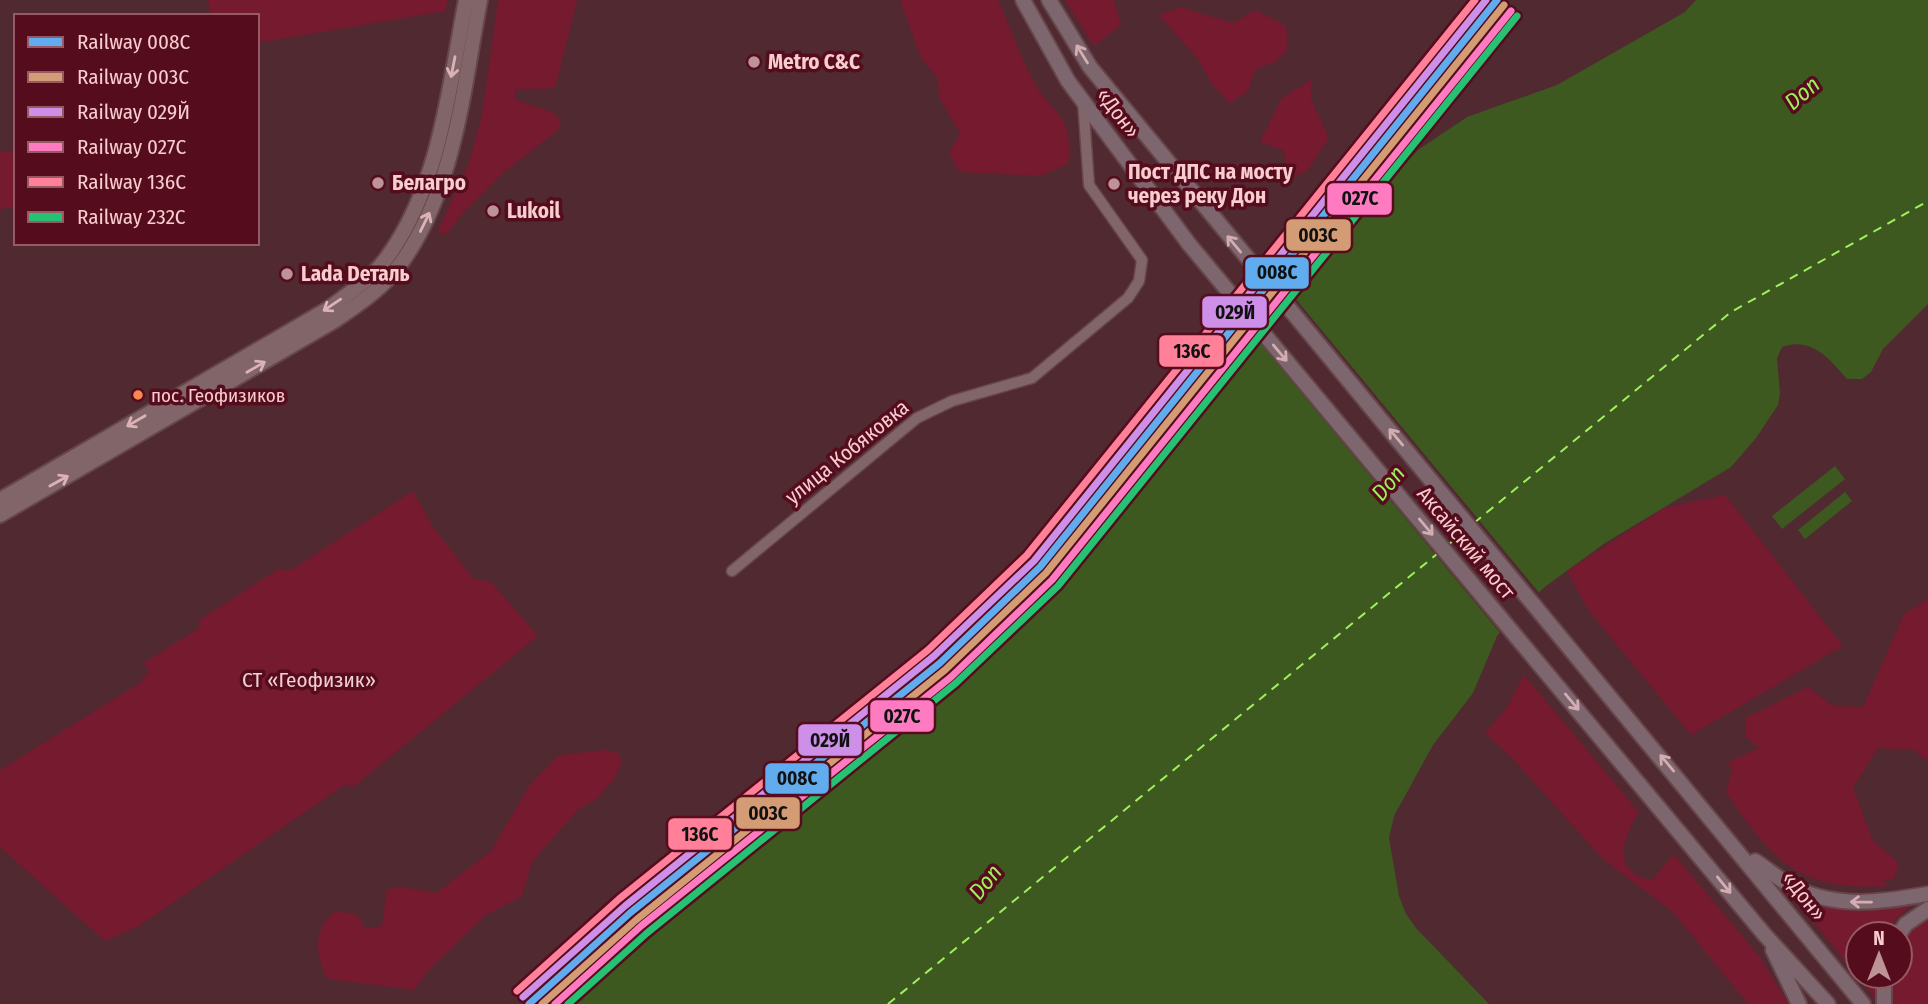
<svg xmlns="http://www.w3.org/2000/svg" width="1928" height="1004" font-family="'Fira Sans Condensed',sans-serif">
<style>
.green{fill:#751a2f}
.water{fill:#3d5920}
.pier{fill:#512931}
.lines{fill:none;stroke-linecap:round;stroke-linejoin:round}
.ferry{stroke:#9ff05d;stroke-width:2;stroke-dasharray:9 7;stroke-linecap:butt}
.minor-casing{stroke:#66464a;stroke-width:13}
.secondary-casing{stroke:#66464a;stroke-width:18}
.primary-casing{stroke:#66464a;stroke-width:18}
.minor{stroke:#826569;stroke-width:10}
.secondary{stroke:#826569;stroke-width:14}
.primary{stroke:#7d666e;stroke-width:14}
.rail-1-casing{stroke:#550c1d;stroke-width:12}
.rail-2-casing{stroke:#550c1d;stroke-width:12}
.rail-3-casing{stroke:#550c1d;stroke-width:12}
.rail-4-casing{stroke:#550c1d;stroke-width:12}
.rail-5-casing{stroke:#550c1d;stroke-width:12}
.rail-6-casing{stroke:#550c1d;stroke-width:12}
.rail-1{stroke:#60acee;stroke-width:7}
.rail-2{stroke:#d39c74;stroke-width:7}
.rail-3{stroke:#ce8fe9;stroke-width:7}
.rail-4{stroke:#fe7ac1;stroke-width:7}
.rail-5{stroke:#ff8098;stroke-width:7}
.rail-6{stroke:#26c172;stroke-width:7}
.oneway{stroke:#d4adb2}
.oneway2{stroke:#dbb2b6}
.poi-dot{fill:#be9398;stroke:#550c1d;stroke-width:2.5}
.bus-dot{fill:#f88751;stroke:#550c1d;stroke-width:2.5}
.labels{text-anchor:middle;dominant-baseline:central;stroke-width:7;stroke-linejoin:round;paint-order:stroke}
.bus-label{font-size:19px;fill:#f9cccf;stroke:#550c1d;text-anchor:start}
.poi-label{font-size:21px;font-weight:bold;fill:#f9cccf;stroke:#550c1d;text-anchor:start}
.street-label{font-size:21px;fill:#f9cccf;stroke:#550c1d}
.park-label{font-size:21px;fill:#f2cfd1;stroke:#550c1d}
.water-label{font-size:23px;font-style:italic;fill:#9ff05d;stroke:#550c1d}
.line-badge{stroke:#550c1d;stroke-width:2.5}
.pale-badge-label{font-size:19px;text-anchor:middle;font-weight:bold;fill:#111}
</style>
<rect width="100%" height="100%" fill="#512931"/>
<!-- green -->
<g class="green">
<path d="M208,0H448L445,11L257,43V16H210Z"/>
<path d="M498,0H577L555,88L515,90L516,100L552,112L561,120L558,130L503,173L461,215L446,235L438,231L469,163L482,115Z"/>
<path d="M900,0H998C1009,25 1019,52 1031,77C1051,116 1075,112 1068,164L1040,176L959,172L949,154L960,133L939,97L938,79L921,58Z"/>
<path d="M1065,0H1114L1121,25L1094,46Z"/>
<path d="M1181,7L1233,23L1256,10L1286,26L1288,49L1276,61L1256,69L1248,91L1230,103L1214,87L1197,58L1159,15Z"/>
<path d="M1312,79L1311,99L1329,138L1307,171L1287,180L1284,151L1260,142L1281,99Z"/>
<path d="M3,151L16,153V206L0,209V152Z"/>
<path d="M413,491L433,527L474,579L491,582L538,636L352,788L346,784L139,926L105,941L0,847V770L143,681L141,677L150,673L144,663L199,628V620L277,570H291Z"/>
<path d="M1725,495L1843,646L1691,735L1589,611L1567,571L1664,508Z"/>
<path d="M1928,599V762L1914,750L1878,748L1853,788L1873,841L1899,863L1894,879H1883L1889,886C1800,892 1773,862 1726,792L1732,770L1728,762L1759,748L1746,737V718L1808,687L1833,706L1863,707L1904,614Z"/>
<path d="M1524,675L1639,812C1623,837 1610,873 1652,880L1674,854L1760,957L1789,1004H1748L1673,912L1603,859L1512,758L1485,733L1506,709Z"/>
<path d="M605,750L617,752L622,762L614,779L598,798L578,810L532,862L522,896L486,915L430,969L414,990L328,979C315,957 312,927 336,911L357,915L366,929L382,926L387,889L402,887L436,893L491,851L529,786L559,755Z"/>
<path d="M1781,882L1833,903L1910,899L1913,904L1896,919L1888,934H1858V976H1877L1876,999Z"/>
<path d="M1928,914V1004H1889V976H1900C1900,937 1898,940 1928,914Z"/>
</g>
<!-- water -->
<g class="water">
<path d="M1696,0H1928V304L1883,349L1871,372L1862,379H1847C1830,359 1811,336 1782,347L1777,358L1780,393L1778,405L1756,438L1731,467L1605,543L1546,586L1521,609L1497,636L1473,693L1433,745L1394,816L1389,838L1399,896L1406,914L1416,928L1489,1004H550L668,898L894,721L1003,627L1081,550L1134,471L1247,341L1314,275L1387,182L1418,150L1467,117L1557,85L1685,12Z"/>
<path d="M1835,466L1845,479L1782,529L1772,516Z"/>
<path d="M1845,492L1852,501L1805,539L1798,530Z"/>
</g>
<!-- pier -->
<path class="pier" d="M1290,292L1541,595L1502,635L1251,332Z"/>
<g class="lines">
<!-- ferry -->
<g class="ferry">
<path d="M1474,523L1731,312L1928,201"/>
<path d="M1447,546L1464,531"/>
<path d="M888,1004L1437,554"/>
</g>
<defs>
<path id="minor" d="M732,571L917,418L952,401L1032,378L1128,298L1139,281L1142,260L1089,185L1083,101"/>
<g id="secondary">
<path d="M0,500L328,309C349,293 373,278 388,256C441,182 449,86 466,0"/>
<path d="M0,515L334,321C357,305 382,289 399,266C455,190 463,90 480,0"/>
</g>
<g id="primary">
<path d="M1023,0L1068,81L1189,244L1764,934L1828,1004"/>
<path d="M1049,0L1090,67L1863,1004"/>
<path d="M1755,861C1769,870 1781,881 1795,888C1839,909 1882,902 1928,894"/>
<path d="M1899,934L1906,924L1928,909"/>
<path d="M1773,950L1799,1004"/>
<path d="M1884,1004V976"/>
</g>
</defs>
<!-- minor casing -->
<use href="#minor" class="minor-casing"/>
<!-- secondary casing -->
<use href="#secondary" class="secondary-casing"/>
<!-- primary casing -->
<use href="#primary" class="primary-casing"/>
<!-- minor -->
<use href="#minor" class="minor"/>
<!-- secondary -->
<use href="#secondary" class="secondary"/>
<!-- primary -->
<use href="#primary" class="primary"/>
<defs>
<path id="rail-1" d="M529,1004L630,913L940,663L1040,567L1497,0"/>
<path id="rail-2" d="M542,1004L636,920L945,670L1046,573L1504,5"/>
<path id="rail-3" d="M523,997L625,906L934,656L1034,561L1486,0"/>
<path id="rail-4" d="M555,1004L641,926L951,677L1052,580L1511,11"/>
<path id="rail-5" d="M517,991L619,899L928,650L1027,555L1475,0"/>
<path id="rail-6" d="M568,1004L647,933L956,683L1058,586L1517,16"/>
</defs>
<!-- rail-1 casing -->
<use href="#rail-1" class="rail-1-casing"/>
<!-- rail-2 casing -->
<use href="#rail-2" class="rail-2-casing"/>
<!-- rail-3 casing -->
<use href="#rail-3" class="rail-3-casing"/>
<!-- rail-4 casing -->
<use href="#rail-4" class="rail-4-casing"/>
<!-- rail-5 casing -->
<use href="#rail-5" class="rail-5-casing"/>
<!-- rail-6 casing -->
<use href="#rail-6" class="rail-6-casing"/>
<!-- rail-1 -->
<use href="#rail-1" class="rail-1"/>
<!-- rail-2 -->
<use href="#rail-2" class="rail-2"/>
<!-- rail-3 -->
<use href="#rail-3" class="rail-3"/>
<!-- rail-4 -->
<use href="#rail-4" class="rail-4"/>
<!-- rail-5 -->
<use href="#rail-5" class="rail-5"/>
<!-- rail-6 -->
<use href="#rail-6" class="rail-6"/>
</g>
<!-- one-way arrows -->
<defs><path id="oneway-shaft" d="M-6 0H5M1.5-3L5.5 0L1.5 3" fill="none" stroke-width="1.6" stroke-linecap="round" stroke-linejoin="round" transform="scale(1.75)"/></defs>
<g class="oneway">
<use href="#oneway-shaft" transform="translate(1082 54) rotate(-122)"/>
<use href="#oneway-shaft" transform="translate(1234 244) rotate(-130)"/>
<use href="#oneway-shaft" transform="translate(1280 353) rotate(50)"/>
<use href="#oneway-shaft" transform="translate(1396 437) rotate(-130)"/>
<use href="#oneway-shaft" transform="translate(1426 527) rotate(50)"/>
<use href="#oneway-shaft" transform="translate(1572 702) rotate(50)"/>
<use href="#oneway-shaft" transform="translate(1667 763) rotate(-130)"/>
<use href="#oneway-shaft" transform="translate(1724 885) rotate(51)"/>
<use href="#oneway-shaft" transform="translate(1861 902) rotate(-179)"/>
</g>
<g class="oneway2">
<use href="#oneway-shaft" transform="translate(453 67) rotate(101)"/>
<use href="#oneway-shaft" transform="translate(425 222) rotate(-64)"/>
<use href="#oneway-shaft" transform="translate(332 305) rotate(146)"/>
<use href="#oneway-shaft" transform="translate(256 367) rotate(-30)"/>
<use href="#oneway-shaft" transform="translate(136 421) rotate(150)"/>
<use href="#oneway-shaft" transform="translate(59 481) rotate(-29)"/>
</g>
<!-- markers -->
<g class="poi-dot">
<circle cx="754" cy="62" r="7"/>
<circle cx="378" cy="183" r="7"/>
<circle cx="1114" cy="184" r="7"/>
<circle cx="493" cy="211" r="7"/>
<circle cx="287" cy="274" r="7"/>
</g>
<circle class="bus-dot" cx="138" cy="395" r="6"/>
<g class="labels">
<!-- bus labels -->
<g class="bus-label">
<text x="151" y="395">пос. Геофизиков</text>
</g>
<!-- poi labels -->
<g class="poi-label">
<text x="768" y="62">Metro C&amp;C</text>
<text x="1128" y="172">Пост ДПС на мосту<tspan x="1128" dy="24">через реку Дон</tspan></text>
<text x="392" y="183">Белагро</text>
<text x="507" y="211">Lukoil</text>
<text x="301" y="274">Lada Dеталь</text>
</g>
<!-- street labels -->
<g class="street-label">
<text transform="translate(1118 113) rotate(53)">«Дон»</text>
<text transform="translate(847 452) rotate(-39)">улица Кобяковка</text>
<text transform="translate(1466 543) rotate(50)">Аксайский мост</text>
<text transform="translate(1804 896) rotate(52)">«Дон»</text>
</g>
<!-- park labels -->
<g class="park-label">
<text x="309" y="680">СТ «Геофизик»</text>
</g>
<!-- water labels -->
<g class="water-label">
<text transform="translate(1802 93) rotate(-40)">Don</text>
<text transform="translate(1388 483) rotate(-50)">Don</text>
<text transform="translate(985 882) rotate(-51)">Don</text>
</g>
</g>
<g class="line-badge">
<rect x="1326" y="182" width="67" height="34" rx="7" fill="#fe7ac1"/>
<rect x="1285" y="218" width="67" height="34" rx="7" fill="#d39c74"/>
<rect x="1244" y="256" width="66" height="34" rx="7" fill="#60acee"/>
<rect x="1201" y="295" width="67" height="34" rx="7" fill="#ce8fe9"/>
<rect x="1158" y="334" width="67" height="34" rx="7" fill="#ff8098"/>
<rect x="869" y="699" width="66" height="34" rx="7" fill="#fe7ac1"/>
<rect x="797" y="723" width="66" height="34" rx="7" fill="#ce8fe9"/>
<rect x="764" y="762" width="66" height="33" rx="7" fill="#60acee"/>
<rect x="735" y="796" width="66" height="34" rx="7" fill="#d39c74"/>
<rect x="667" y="817" width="66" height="34" rx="7" fill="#ff8098"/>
</g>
<g class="pale-badge-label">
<text x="1360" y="205">027С</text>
<text x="1318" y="242">003С</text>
<text x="1277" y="279">008С</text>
<text x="1235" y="319">029Й</text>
<text x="1192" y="358">136С</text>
<text x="902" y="723">027С</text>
<text x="830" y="747">029Й</text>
<text x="797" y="785">008С</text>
<text x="768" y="820">003С</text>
<text x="700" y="841">136С</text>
</g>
<!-- legend -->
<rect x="14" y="14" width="245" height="231" fill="#550c1d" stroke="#975964" stroke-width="2"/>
<rect x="28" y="37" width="35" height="10" fill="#60acee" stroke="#975964" stroke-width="2"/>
<text x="77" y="49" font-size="21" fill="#f9cccf">Railway 008С</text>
<rect x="28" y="72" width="35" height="10" fill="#d39c74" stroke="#975964" stroke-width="2"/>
<text x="77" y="84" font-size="21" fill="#f9cccf">Railway 003С</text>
<rect x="28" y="107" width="35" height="10" fill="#ce8fe9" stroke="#975964" stroke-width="2"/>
<text x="77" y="119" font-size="21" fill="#f9cccf">Railway 029Й</text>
<rect x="28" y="142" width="35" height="10" fill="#fe7ac1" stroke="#975964" stroke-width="2"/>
<text x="77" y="154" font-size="21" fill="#f9cccf">Railway 027С</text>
<rect x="28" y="177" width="35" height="10" fill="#ff8098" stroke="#975964" stroke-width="2"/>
<text x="77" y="189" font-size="21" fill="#f9cccf">Railway 136С</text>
<rect x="28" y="212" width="35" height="10" fill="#26c172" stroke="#975964" stroke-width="2"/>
<text x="77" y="224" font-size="21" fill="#f9cccf">Railway 232C</text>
<!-- north arrow -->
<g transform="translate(1879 955)"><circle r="33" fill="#550c1d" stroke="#975964" stroke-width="2"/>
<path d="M0-5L12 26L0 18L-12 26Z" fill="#be9398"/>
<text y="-10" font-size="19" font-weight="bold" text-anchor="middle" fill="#f9cccf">N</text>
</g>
</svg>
